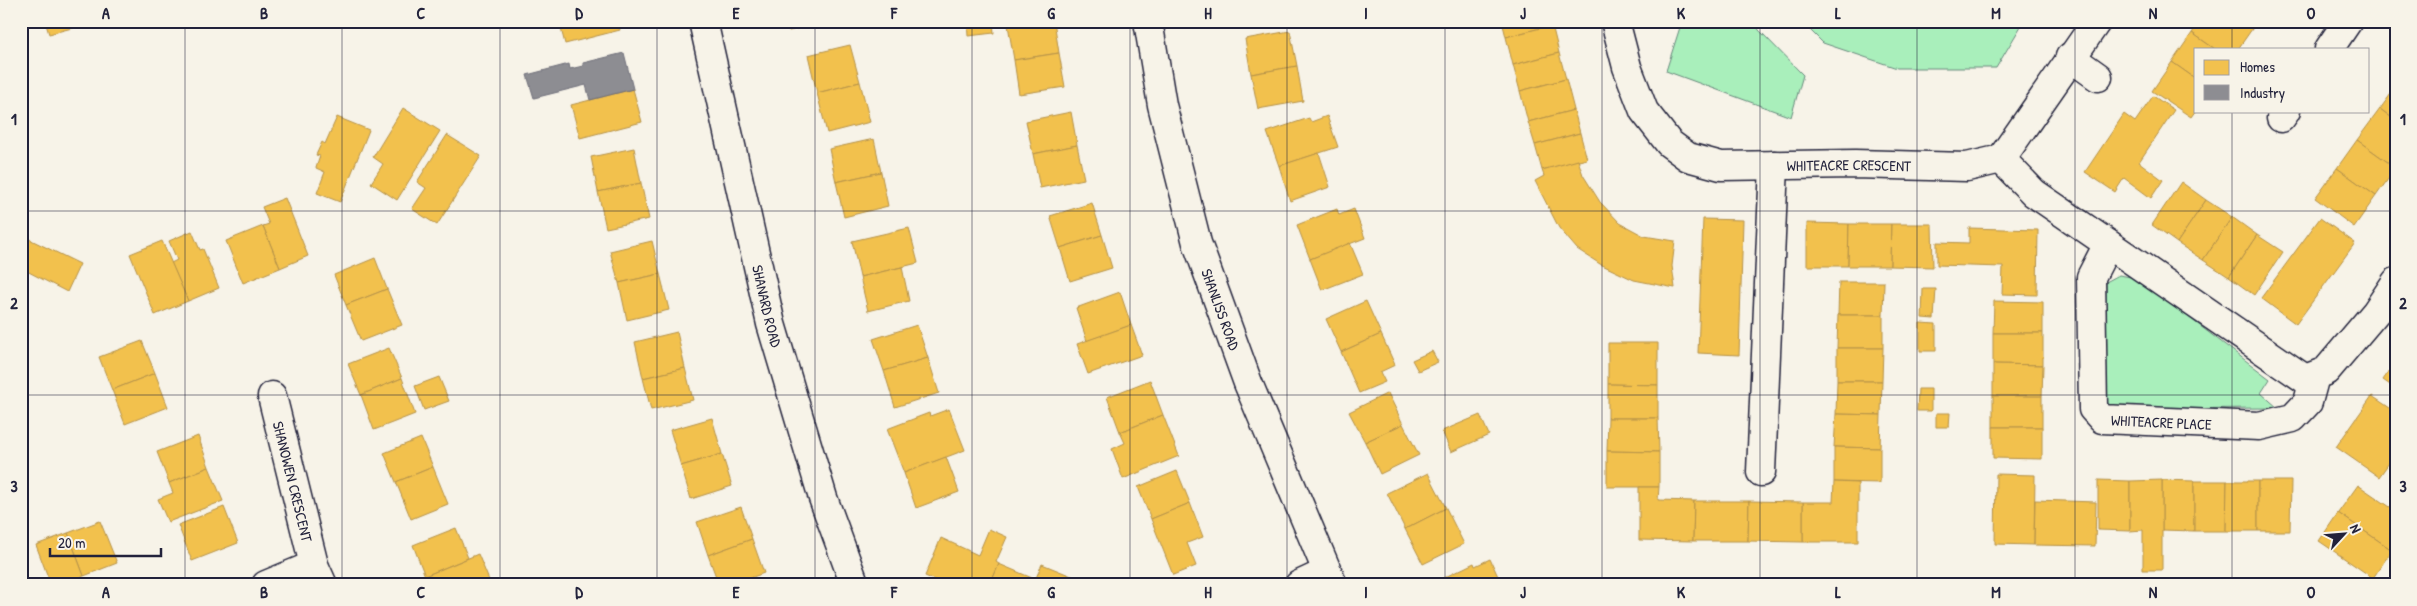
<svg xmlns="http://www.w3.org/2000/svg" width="2417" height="606" font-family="'Patrick Hand',sans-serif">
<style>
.green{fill:#a9efbb;stroke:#66887b}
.homes{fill:#f2c14e;stroke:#b49148}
.industry{fill:#8d8d92;stroke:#6d6d78}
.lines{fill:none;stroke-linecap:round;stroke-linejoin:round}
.minor-casing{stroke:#22223b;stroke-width:31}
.minor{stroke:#f7f3e8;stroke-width:28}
.grid{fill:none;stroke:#22223b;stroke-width:1;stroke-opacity:0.55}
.labels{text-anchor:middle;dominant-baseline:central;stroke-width:5;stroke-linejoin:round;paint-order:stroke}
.street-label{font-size:15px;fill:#22223b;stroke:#f7f3e8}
.neatline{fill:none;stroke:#22223b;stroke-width:2}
.grid-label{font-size:16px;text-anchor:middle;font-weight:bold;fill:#22223b}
</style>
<rect width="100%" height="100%" fill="#f7f3e8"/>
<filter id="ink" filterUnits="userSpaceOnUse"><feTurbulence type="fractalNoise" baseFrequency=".02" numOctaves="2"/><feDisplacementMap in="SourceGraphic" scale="10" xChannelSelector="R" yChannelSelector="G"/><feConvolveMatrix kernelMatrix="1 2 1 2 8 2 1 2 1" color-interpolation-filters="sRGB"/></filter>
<g filter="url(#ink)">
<!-- green -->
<g class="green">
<path d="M1682,21H1754L1759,30L1803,75L1791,117L1666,71Z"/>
<path d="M1801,21H2024L1996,68H1897L1823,43Z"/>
<path d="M2119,275L2137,278L2270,379L2261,393L2278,408L2111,409L2103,398L2106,282Z"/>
</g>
<!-- homes -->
<g class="homes">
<path d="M45,21H95V22L49,34Z"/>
<path d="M559,21H618L620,30L565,44Z"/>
<path d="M786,21H824L789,31Z"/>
<path d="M967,21H993L994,33L968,36Z"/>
<path d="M1032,21H1054L1059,53L1014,60L1008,25Z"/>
<path d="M1502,21H1551L1552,25L1506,37Z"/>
<path d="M2200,21H2241L2252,29L2238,49H2215L2192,33Z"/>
<path d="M2241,21H2258L2252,29Z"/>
<path d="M1552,25L1559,53L1513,65L1506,37Z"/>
<path d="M1290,31L1297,66L1251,74L1245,39Z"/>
<path d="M2192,33L2215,49H2196V79L2172,62Z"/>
<path d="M850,45L860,82L817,93L808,55Z"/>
<path d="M1059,53L1065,87L1019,94L1014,60Z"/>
<path d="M1559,53L1566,79L1520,91L1513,65Z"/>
<path d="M2172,62L2196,79V110L2191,117L2152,91Z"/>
<path d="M1297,66L1303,101L1258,109L1251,74Z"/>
<path d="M1566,79L1574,110L1528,122L1520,91Z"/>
<path d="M860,82L870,122L827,133L817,93Z"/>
<path d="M2396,87V121L2380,109Z"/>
<path d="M633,89L642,122L580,138L571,105Z"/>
<path d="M2153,96L2174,110L2139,162L2163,180L2151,198L2124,178L2115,192L2085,172L2124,114L2135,122Z"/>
<path d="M403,108L440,131L397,200L371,183L383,164L373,157Z"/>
<path d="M2380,109L2396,121V168L2357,140Z"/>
<path d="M1574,110L1580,133L1535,145L1528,122Z"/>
<path d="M1071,112L1077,145L1033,154L1026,121Z"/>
<path d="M1327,116L1338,147L1279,166L1267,132L1309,118L1311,122Z"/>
<path d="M337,117L369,130L340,202L317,193L325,172L316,168L320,156L316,155L322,142L325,144Z"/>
<path d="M1580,133L1587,159L1542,170L1535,145Z"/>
<path d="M447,135L481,156L437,225L412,209L426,188L417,182Z"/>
<path d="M874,139L881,172L836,182L829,149Z"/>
<path d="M2357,140L2396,168L2376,196L2337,168Z"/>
<path d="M1077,145L1084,179L1040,188L1033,154Z"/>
<path d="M634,148L641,183L598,192L591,157Z"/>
<path d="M1319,153L1330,187L1290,201L1279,166Z"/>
<path d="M1578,160L1583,175L1600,202L1620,223L1644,236L1675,241L1672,266L1675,288L1634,280L1600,264L1577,249L1559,228L1535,181L1544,176L1542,170Z"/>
<path d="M2337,168L2376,196L2354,227L2315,198Z"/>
<path d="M881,172L888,206L844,217L836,182Z"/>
<path d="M2181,182L2206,200L2177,243L2152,225Z"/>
<path d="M641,183L649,219L606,228L598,192Z"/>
<path d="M285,198L308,256L280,268L263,226L269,224L262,207Z"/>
<path d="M2206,200L2232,217L2203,260L2177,243Z"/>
<path d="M1092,203L1102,235L1060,248L1050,216Z"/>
<path d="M1337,209L1339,215L1354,209L1365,238L1310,259L1297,225Z"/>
<path d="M2232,217L2257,235L2229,277L2203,260Z"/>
<path d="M2320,218L2355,243L2296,324L2261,298Z"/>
<path d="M1703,219L1743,220L1739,355L1698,353Z"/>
<path d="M1807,223L1849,224L1848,266H1807Z"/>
<path d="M1849,224H1891L1890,266H1848Z"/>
<path d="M1891,224H1932L1933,267L1890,266Z"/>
<path d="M263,226L280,268L243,283L226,241Z"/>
<path d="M909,228L918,263L860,277L852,241Z"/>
<path d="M1969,228L2038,230L2037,295L2002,294L2003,267L1937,265V242L1969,243Z"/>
<path d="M192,231L200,250L203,249L219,288L188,301L171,263L177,260L169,241Z"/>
<path d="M21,235L80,264L67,292L21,268Z"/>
<path d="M1102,235L1112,268L1070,281L1060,248Z"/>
<path d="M2257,235L2283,252L2254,295L2229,277Z"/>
<path d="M162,241L188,301L155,315L130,254Z"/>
<path d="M652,241L660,274L619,283L610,251Z"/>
<path d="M1350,243L1363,274L1322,290L1310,259Z"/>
<path d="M375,258L387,289L346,305L334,275Z"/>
<path d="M902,267L909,301L868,311L860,277Z"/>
<path d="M660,274L669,310L627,320L619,283Z"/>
<path d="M1839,282H1884L1883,315H1838Z"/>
<path d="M387,289L402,325L361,341L346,305Z"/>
<path d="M1923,289H1936L1934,319L1922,318Z"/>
<path d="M1120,292L1131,325L1087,341L1076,308Z"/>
<path d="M1366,301L1381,334L1341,352L1326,319Z"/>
<path d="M1994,301L2043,302V333H1993Z"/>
<path d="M1838,315H1883V348H1837Z"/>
<path d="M1920,323L1936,324V351H1920Z"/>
<path d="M917,325L928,358L884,371L873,339Z"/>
<path d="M1131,325L1142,355L1088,374L1077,344Z"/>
<path d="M677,332L685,368L643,378L635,342Z"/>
<path d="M1993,333H2043V365L1993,364Z"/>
<path d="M1381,334L1395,365L1380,372L1385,382L1359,393L1341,352Z"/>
<path d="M142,341L155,373L112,390L99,357Z"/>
<path d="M1608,343H1658V385L1608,384Z"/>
<path d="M389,348L402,378L361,395L348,364Z"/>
<path d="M1837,348H1883L1882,381H1837Z"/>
<path d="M1432,351L1438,362L1418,371L1412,360Z"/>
<path d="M928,358L939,393L895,407L884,371Z"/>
<path d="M2396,361V389L2383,380Z"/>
<path d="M1993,364L2043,365L2042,396H1993Z"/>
<path d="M685,368L693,400L651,410L643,378Z"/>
<path d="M155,373L168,407L125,424L112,390Z"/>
<path d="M439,377L449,401L424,410L415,386Z"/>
<path d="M402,378L415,414L374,430L361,395Z"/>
<path d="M1150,380L1163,415L1120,432L1107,397Z"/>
<path d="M1837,381H1882L1881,415L1836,414Z"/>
<path d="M1608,384L1658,385V418H1608Z"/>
<path d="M1918,389H1931V411H1917Z"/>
<path d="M1388,393L1403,424L1365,442L1349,412Z"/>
<rect x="1993" y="396" width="49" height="31"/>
<path d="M2372,396L2396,412V453L2379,477L2336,447Z"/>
<path d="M949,409L965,450L904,473L887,429L929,413L930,416Z"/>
<path d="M1936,413H1950L1949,427H1936Z"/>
<path d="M1836,414L1881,415L1880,448L1834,447Z"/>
<path d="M1163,415L1179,456L1123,479L1112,449L1125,443L1120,432Z"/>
<path d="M1480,415L1489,435L1451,452L1442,431Z"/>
<path d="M712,418L722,454L681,466L670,430Z"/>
<path d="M1608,418H1658L1659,452L1607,451Z"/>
<path d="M1403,424L1419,455L1380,474L1365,442Z"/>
<path d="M1993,427H2042V459L1993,458Z"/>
<path d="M198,436L209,467L169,483L157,452Z"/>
<path d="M421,438L433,467L396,482L384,453Z"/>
<path d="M1834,447L1880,448V483L1834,482Z"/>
<path d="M1607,451L1659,452V487H1607Z"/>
<path d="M722,454L732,486L691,499L681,466Z"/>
<path d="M946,457L959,492L916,508L904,473Z"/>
<path d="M209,467L223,501L168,522L158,499L173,493L169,483Z"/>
<path d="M433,467L448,504L411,519L396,482Z"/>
<path d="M1177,471L1190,503L1151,519L1138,487Z"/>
<path d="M1428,473L1446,508L1405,529L1387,493Z"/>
<path d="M1996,474L2035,475L2034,545L1995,544Z"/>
<path d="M2098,480L2130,481V531L2098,530Z"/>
<path d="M2162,480L2194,481V531L2162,530Z"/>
<path d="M2162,480V570H2143V530L2130,531V481Z"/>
<path d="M2194,481H2227L2226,531H2194Z"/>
<path d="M2227,481H2258V531H2226Z"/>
<path d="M2258,481H2291L2290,531H2258Z"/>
<path d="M1834,482L1858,483V542H1803V502H1833Z"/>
<path d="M2358,485L2396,511V545L2392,550L2338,513Z"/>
<path d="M1639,487H1659L1658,500L1694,501L1693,541L1639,540Z"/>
<path d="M2035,500L2096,502L2095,546L2034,545Z"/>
<path d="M1694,501H1749L1748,541H1693Z"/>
<path d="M1749,501L1803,502V542L1748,541Z"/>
<path d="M1190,503L1203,537L1187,543L1196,566L1173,575L1151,519Z"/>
<path d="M224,507L238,543L192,561L178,525Z"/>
<path d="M741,507L752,539L708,555L697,522Z"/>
<path d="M1446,508L1464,544L1423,564L1405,529Z"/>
<path d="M2338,513L2392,550L2373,578L2319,541Z"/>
<path d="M100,521L117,563L84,576L68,533Z"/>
<path d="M456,528L468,558L425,576L413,545Z"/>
<path d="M989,529L1007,537L996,562L999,564L990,585H946L925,576L941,538L978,555Z"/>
<path d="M68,533L84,576L60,585H51L36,545Z"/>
<path d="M752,539L764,573L731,585H719L708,555Z"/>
<path d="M478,554L491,585H429L425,576Z"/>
<path d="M1490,559L1502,585H1434L1433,583L1474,563L1475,566Z"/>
<path d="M999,564L1032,578L1029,585H990Z"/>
<path d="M1042,564L1079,579L1077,585H1033Z"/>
</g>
<!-- industry -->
<path class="industry" d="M624,53L633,89L590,100L586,85L534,98L527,75L569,64L570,69L583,66V63Z"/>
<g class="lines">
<defs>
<g id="minor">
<path id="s1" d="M703,21L771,324L823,498L855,585"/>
<path id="s2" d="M1148,21L1162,105L1197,243L1248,383L1333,585"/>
<path id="s3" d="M1615,21L1627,67L1644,111L1669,143L1688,157L1721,166L1855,164L1967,167L2001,159L2097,21"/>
<path d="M2329,49L2348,21"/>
<path d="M2070,57L2098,77"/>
<path d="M2281,118L2286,111"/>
<path d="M2001,159L2034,193L2305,379L2326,371L2376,312L2396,282"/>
<path id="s4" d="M2108,244L2091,277L2093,409L2102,419L2259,426L2293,418L2308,402L2315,376"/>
<path id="s5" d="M272,396L314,565L323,585"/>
<path d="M1761,472L1774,165"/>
<path d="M266,585L314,565"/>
<path d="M1299,585L1327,572"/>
</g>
</defs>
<!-- minor casing -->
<use href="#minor" class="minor-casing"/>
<!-- minor -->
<use href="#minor" class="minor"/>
</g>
</g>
<!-- grid -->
<path class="grid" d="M185,21V585M342,21V585M500,21V585M657,21V585M815,21V585M972,21V585M1130,21V585M1287,21V585M1445,21V585M1602,21V585M1760,21V585M1917,21V585M2075,21V585M2232,21V49M2232,111V585M21,211H2396M21,395H2396"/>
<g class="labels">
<!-- street labels -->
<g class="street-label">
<text stroke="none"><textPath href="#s3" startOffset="321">WHITEACRE CRESCENT</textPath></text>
<text stroke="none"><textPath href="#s1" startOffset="292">SHANARD ROAD</textPath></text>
<text stroke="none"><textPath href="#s2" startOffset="298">SHANLISS ROAD</textPath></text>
<text stroke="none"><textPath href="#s4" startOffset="242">WHITEACRE PLACE</textPath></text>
<text stroke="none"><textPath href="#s5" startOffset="88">SHANOWEN CRESCENT</textPath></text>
</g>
</g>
<!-- margin -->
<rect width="2417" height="606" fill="none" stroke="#f7f3e8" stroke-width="55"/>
<!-- legend -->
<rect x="2194" y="48" width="175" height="65" fill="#f7f3e8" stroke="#a29fa3"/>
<rect x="2204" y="60" width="25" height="15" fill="#f2c14e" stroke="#a29fa3"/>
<text x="2240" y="72" font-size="15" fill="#22223b">Homes</text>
<rect x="2204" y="85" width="25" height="15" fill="#8d8d92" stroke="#a29fa3"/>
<text x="2240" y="98" font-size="15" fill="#22223b">Industry</text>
<!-- north arrow -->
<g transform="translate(2344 534) rotate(64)" stroke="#f7f3e8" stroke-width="4" paint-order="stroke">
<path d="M0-4L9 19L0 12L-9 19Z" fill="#22223b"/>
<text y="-8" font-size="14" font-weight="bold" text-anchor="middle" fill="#22223b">N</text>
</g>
<!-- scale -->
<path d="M50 548v8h111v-8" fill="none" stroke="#22223b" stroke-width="2.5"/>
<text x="58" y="548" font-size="15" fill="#22223b" stroke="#f7f3e8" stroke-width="4" paint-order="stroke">20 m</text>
<rect x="28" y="28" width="2362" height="550" class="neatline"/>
<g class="grid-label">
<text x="106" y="19">A</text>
<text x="264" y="19">B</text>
<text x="421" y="19">C</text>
<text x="579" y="19">D</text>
<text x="736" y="19">E</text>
<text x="894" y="19">F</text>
<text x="1051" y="19">G</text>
<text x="1208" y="19">H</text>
<text x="1366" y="19">I</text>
<text x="1523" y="19">J</text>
<text x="1681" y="19">K</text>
<text x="1838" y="19">L</text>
<text x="1996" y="19">M</text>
<text x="2153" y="19">N</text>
<text x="2311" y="19">O</text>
<text x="14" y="125">1</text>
<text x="2403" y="125">1</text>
<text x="14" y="309">2</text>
<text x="2403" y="309">2</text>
<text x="14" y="492">3</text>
<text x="2403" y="492">3</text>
<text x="106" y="598">A</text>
<text x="264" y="598">B</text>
<text x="421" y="598">C</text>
<text x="579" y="598">D</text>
<text x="736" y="598">E</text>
<text x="894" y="598">F</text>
<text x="1051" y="598">G</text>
<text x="1208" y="598">H</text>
<text x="1366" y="598">I</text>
<text x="1523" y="598">J</text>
<text x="1681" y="598">K</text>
<text x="1838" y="598">L</text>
<text x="1996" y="598">M</text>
<text x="2153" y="598">N</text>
<text x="2311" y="598">O</text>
</g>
</svg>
